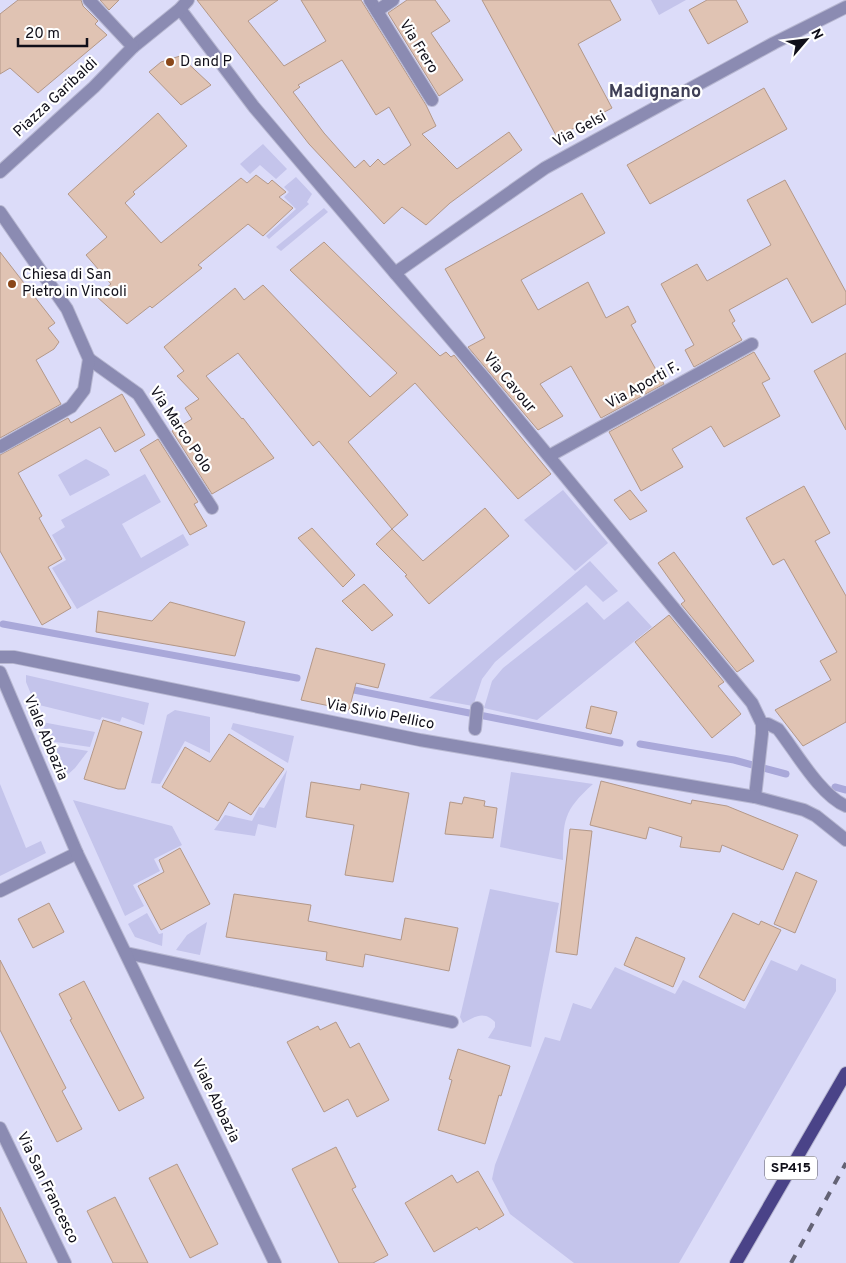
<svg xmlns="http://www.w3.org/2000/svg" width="846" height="1263" font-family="Overpass,sans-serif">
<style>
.green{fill:#c4c4eb}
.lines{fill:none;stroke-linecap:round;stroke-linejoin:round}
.stream{stroke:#a9a8d9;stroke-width:7}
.building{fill:#e0c3b3;stroke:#b39889;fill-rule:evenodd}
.service-casing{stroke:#b7b7d1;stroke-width:14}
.pedestrian-casing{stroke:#b7b7d1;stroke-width:14}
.minor-casing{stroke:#b7b7d1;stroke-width:14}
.tertiary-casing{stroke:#b7b7d1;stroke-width:14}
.primary-casing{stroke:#b7b7d1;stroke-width:14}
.service{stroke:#8b8bb2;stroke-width:12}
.pedestrian{stroke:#8b8bb2;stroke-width:12}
.minor{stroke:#8b8bb2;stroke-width:12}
.tertiary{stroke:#8b8bb2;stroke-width:12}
.primary{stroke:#4a4388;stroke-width:12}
.rail{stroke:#646375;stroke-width:4;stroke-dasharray:9 9;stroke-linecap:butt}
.poi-dot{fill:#8a4719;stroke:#fff;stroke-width:2}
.labels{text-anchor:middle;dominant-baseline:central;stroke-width:4.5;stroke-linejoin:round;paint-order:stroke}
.shield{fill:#fff;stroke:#58575e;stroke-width:1}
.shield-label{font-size:14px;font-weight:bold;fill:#100f19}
.street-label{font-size:15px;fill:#100f19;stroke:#fff}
.poi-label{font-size:15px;fill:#100f19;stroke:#fff;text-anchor:start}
.quarter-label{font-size:18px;font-weight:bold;fill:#3f3f56;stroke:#fff}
</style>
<rect width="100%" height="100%" fill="#dcdcf9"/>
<!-- green -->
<g class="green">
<path d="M651,0H686L659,15Z"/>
<path d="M263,144L287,169L276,179L260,165L250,174L240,164Z"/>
<path d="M296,177L312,194L307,202L309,204L269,239L266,236L296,209L284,197L289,192L284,187Z"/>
<path d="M324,208L328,212L281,251L276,247Z"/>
<path d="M86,459L107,470L110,475L70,496L58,475Z"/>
<path d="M145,474L161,502L122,524L141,558L183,534L189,545L77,609L52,568L66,560L52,535L65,527L61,520Z"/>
<path d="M563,490L608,543L575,571L524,520Z"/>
<path d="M590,561L618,591L603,602L586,585L495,662L482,679L473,706L429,698Z"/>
<path d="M628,601L652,627L537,720L484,708L492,681L503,668L587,602L604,620Z"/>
<path d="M26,675L149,703L144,725L122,717L120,722L102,717L100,720L35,704L26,682Z"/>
<path d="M175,710L210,717V753L185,741L160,784L151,783L167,715Z"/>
<path d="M42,722L95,732L90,747L49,741Z"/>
<path d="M233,723L294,736L288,763L231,729Z"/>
<path d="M51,745L88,751L75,768L65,777Z"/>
<path d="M287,770L276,828L258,824L255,836L214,830L225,815L252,821L259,807L264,808Z"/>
<path d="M511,772L593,784C563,811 563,820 563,860L500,847Z"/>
<path d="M0,784L26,848L41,841L46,853L0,876Z"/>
<path d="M73,800L172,826L182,845L154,859L160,871L133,885L144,906L125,916Z"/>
<path d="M490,889L559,903L531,1047L488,1038L495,1027V1022C484,1011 476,1016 463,1023L460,1017Z"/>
<path d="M147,913L159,934L163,933L162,946L135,937L128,924Z"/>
<path d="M207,922L200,955L176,950L187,935Z"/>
<path d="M771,960L797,971L801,964L836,979V991L679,1263H574L510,1214L492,1179L495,1165L545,1037L560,1041L573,1003L591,1009L615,967L675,994L683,980L745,1009Z"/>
</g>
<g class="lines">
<!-- stream -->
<g class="stream">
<path d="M3,624L297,678"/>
<path d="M354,690L620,743"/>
<path d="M640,744L734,760L786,774"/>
<path d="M835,787L846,790"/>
</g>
</g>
<!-- building -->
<g class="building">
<path d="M18,0H81L83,6L98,21L95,24L107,35L38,93L10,68L0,74V14Z"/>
<path d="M100,0H119L109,10Z"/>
<path d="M197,0H278L248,21L284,66L326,41L301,0H361L426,105L436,126L422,134L457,169L509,132L522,150L450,203L426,225L402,207L384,224L309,144ZM342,60L376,115L389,107L411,145L384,165L378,159L370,167L364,160L355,168L324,133L293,92L300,87L298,85Z"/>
<path d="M407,0H435L450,21L431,33L463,80L439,96L388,13Z"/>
<path d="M482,0H610L621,20L578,44L612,108L557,137Z"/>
<path d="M707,0H736L748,22L708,44L689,10Z"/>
<path d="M180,56L211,85L181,105L149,72L161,62Z"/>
<path d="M764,88L787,129L650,204L627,165Z"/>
<path d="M158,113L187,146L133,192L135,194L125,203L161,243L241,178L247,183L256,175L268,184L272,180L286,192L279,197L293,208L263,236L248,224L198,265L202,268L152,308L150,306L127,324L96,296L111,284L86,255L107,237L68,194Z"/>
<path d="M785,180L846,292V304L812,323L787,278L729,310L735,321L732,323L742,340L694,367L685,350L694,345L661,284L697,264L707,281L771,245L747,200Z"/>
<path d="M582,193L605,233L521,280L538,310L588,282L606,318L628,306L636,322L631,325L664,384L601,418L571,366L540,384L563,416L538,430L468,347L485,338L445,269Z"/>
<path d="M324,242L440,356L446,352L451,357L454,355L551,474L518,499L415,383L348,442L408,515L392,529L319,441L313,446L238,353L206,376L242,419L243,418L274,458L212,494L172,431L192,419L185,408L199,399L177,376L184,371L164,347L235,288L244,300L263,285L370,397L397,373L290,270Z"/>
<path d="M0,252L55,323L48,328L59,342L54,349L36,360L61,404L0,438Z"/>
<path d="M754,352L770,379L762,383L780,416L724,447L711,426L672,449L683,467L641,491L609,432Z"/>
<path d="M846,353V430L814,371Z"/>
<path d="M122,394L145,435L115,452L100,427L18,473L42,516L39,518L62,559L48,567L71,608L42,625L0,551V455L68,418L71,423Z"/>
<path d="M158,439L198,502L194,504L207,526L190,535L140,450Z"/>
<path d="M804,486L830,533L815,541L846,596V722L803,746L775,710L831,680L820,661L837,652L784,559L773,565L746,518Z"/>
<path d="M630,490L647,511L630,520L614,500Z"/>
<path d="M485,508L509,536L429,604L405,576L407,575L376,544L392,529L423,561Z"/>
<path d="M312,528L355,575L343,587L298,538Z"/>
<path d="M674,552L754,661L737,672L681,604L685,601L658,563Z"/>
<path d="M364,584L393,615L372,631L342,601Z"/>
<path d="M170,602L245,622L235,656L96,632L98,611L152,621Z"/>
<path d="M669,615L724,682L718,686L741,714L712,738L635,642Z"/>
<path d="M316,648L385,664L378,688L356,683L349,710L301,700Z"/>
<path d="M591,706L617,712L611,734L586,728Z"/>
<path d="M103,720L142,732L125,789H118L84,779Z"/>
<path d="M229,734L284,769L251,815L229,802L218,821L162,787L185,747L210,762Z"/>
<path d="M601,781L691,804L692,800L727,806L798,835L783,870L722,845L720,852L680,847L682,837L649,827L646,839L590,825Z"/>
<path d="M311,782L360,790L361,784L409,793L393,882L345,875L354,825L306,817Z"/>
<path d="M464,797L485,801L484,806L497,808L493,838L445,834L450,802L462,804Z"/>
<path d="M570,829L592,831L577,955L556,952Z"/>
<path d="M180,848L210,904L161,930L138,886L164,872L159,860Z"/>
<path d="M796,872L817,881L795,933L774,924Z"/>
<path d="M234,894L311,905L308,921L401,940L405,918L458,928L449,971L365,954L363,967L326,960L327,952L226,937Z"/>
<path d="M49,903L64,932L33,948L18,919Z"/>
<path d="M733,913L759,925L761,921L781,930L744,1001L699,977Z"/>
<path d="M636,937L685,958L673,987L624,965Z"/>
<path d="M0,960L66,1088L62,1091L82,1129L57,1142L0,1030Z"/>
<path d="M84,981L144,1098L119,1111L70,1020L72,1019L59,994Z"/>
<path d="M336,1022L350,1048L359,1043L389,1100L357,1117L348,1099L324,1112L287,1042L318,1026L320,1030Z"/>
<path d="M458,1049L510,1066L501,1096L499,1095L485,1144L438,1130L452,1080L449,1079Z"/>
<path d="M336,1147L356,1187L352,1189L388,1255L373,1263H339L292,1169Z"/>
<path d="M177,1164L218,1244L190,1258L149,1178Z"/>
<path d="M478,1171L504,1215L479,1230L477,1227L434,1252L405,1203L452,1175L457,1183Z"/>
<path d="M115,1197L148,1263H113L87,1211Z"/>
<path d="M0,1207L27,1263H0Z"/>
</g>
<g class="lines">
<defs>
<g id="service">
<path d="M762,724H768L778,729C796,752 820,795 846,806"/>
<path d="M126,953L452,1022"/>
</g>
<path id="pedestrian" d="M475,729L477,708"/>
<g id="minor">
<path d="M370,0L432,100"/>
<path d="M180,9L254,107L485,379L752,703L762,724V734L755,797"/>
<path d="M377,11L393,0"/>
<path d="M133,47L180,9L188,0"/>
<path d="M395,273L545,168L774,43L846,7"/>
<path d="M89,359L138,394L212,508"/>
<path d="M549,456L752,344"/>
<path d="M0,891L77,853"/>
<path d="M0,1128L65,1263"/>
</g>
<g id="tertiary">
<path d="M0,172L94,87L133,47L89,0"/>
<path d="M0,212L67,309L89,359L84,390L71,407L0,447"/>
<path d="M0,657H14L420,740L755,797L804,810L816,816L846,840"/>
<path d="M0,672L77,853L275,1263"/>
</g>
<path id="primary" d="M736,1263L846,1073"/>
</defs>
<!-- service casing -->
<use href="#service" class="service-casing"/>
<!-- pedestrian casing -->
<use href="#pedestrian" class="pedestrian-casing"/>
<!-- minor casing -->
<use href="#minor" class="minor-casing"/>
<!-- tertiary casing -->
<use href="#tertiary" class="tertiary-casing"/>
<!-- primary casing -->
<use href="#primary" class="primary-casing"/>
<!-- service -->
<use href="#service" class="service"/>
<!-- pedestrian -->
<use href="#pedestrian" class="pedestrian"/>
<!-- minor -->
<use href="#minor" class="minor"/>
<!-- tertiary -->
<use href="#tertiary" class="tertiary"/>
<!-- primary -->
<use href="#primary" class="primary"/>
<!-- rail -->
<path class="rail" d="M791,1263L846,1163"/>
</g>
<!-- markers -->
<g class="poi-dot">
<circle cx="170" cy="62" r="5"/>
<circle cx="12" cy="284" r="5"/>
</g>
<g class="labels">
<!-- shield labels -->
<rect class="shield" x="765" y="1156.5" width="52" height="23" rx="4"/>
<g class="shield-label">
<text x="791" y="1168">SP415</text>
</g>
<!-- street labels -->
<g class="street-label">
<text transform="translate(418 47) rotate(58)">Via Frero</text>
<text transform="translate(56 98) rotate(-43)">Piazza Garibaldi</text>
<text transform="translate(580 130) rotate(-29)">Via Gelsi</text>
<text transform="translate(509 383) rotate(50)">Via Cavour</text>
<text transform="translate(643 386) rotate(-29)">Via Aporti F.</text>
<text transform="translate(180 430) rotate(56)">Via Marco Polo</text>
<text transform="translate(380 715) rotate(11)">Via Silvio Pellico</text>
<text transform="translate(45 738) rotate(67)">Viale Abbazia</text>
<text transform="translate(215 1101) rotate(64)">Viale Abbazia</text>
<text transform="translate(47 1188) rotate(64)">Via San Francesco</text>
</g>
<!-- poi labels -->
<g class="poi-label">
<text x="180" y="62">D and P</text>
<text x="22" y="275">Chiesa di San<tspan x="22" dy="17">Pietro in Vincoli</tspan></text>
</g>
<!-- quarter labels -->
<g class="quarter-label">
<text x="655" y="92">Madignano</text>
</g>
</g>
<!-- north arrow -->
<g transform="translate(806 40) rotate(62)" stroke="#ffffff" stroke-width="4" paint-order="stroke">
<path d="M0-4L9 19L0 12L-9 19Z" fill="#100f19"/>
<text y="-8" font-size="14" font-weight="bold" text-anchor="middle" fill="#100f19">N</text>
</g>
<!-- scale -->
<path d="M18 38v8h69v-8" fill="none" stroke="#100f19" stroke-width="2.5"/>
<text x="25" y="38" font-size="15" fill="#100f19" stroke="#ffffff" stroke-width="4" paint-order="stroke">20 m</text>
</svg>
